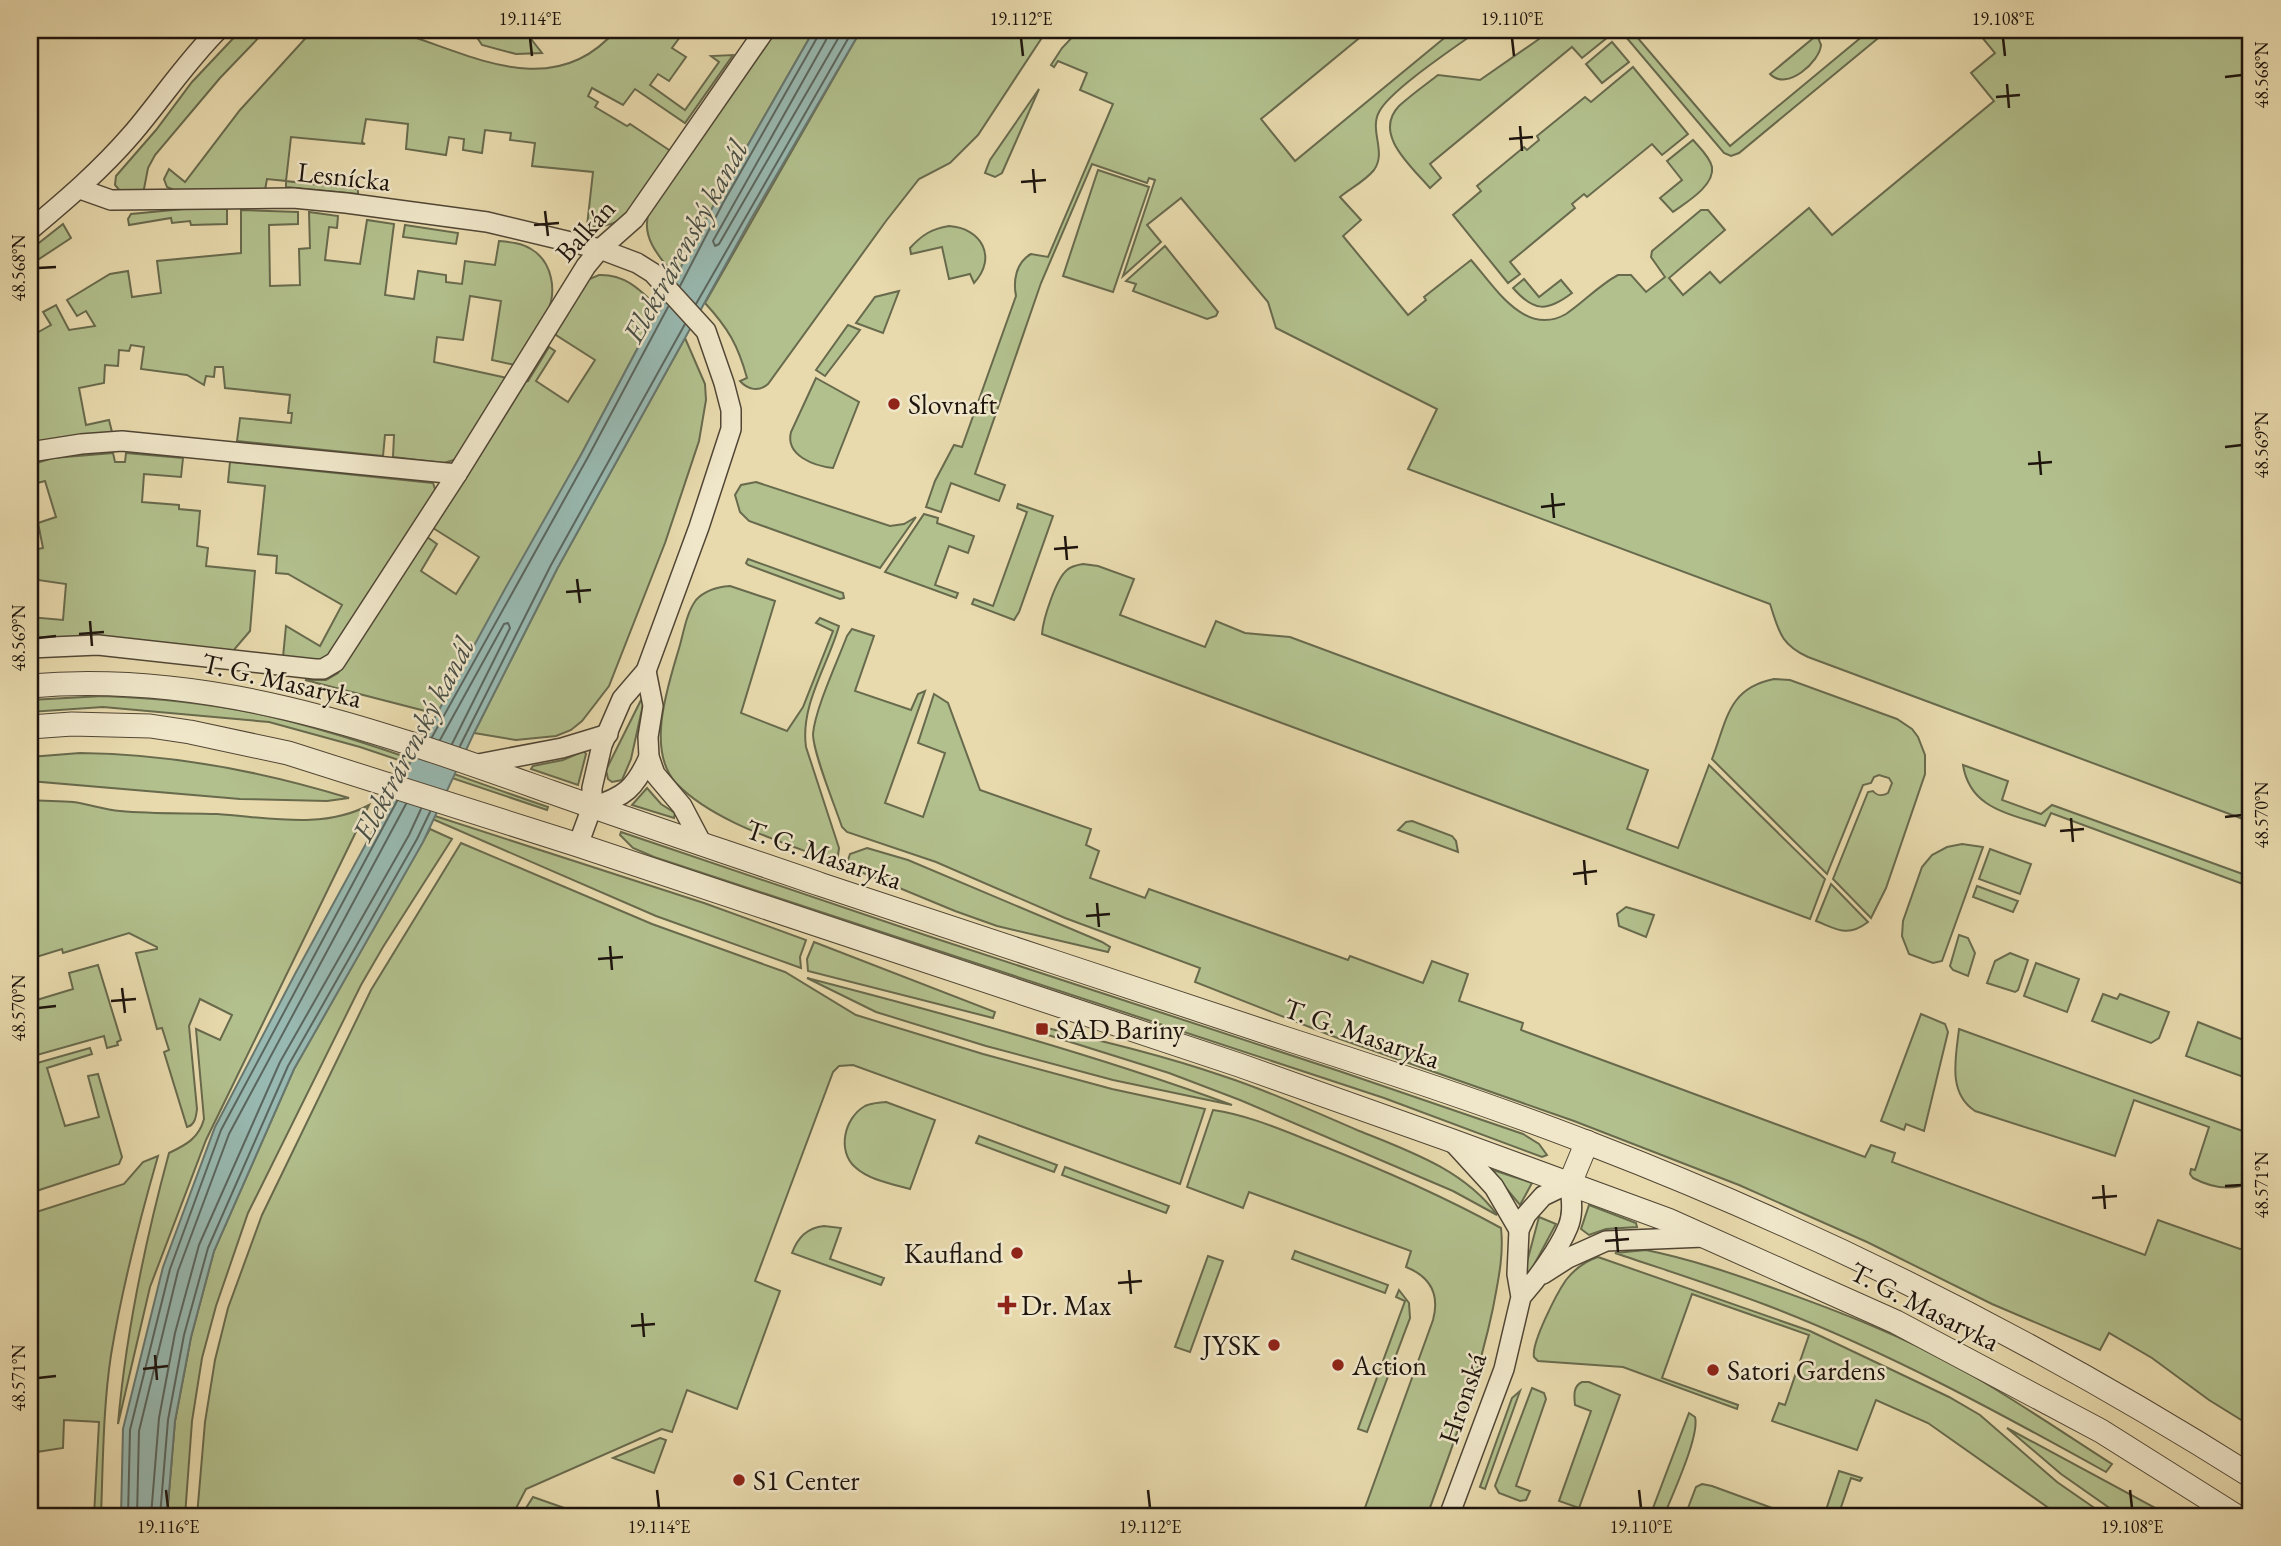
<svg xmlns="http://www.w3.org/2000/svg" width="2281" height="1546" font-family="'EB Garamond',serif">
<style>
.green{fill:#b2c08d;stroke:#686a4d;stroke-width:2}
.water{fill:#98b9b1;stroke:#67776f;stroke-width:2}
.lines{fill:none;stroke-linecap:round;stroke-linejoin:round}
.shore{stroke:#5a665f;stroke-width:2}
.minor-casing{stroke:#504635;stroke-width:22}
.tertiary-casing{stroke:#504635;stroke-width:25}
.minor{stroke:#f0e7ca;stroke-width:19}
.tertiary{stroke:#f0e7ca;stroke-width:23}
.rail{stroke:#1d140d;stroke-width:5;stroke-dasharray:12 12;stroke-linecap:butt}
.ticks{fill:none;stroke:#1d140d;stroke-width:2.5}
.poi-dot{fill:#8f2418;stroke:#f0e7ca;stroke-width:2.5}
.labels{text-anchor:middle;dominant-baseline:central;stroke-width:5;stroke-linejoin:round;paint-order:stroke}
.street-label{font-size:28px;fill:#1d140d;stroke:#f0e7ca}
.poi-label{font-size:28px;fill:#1d140d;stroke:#f0e7ca;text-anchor:start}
.water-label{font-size:30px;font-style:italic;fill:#484e46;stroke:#f0e7ca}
.neatline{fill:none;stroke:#1d140d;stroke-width:2.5}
.ticks-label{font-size:18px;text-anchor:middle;fill:#1d140d}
</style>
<rect width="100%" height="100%" fill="#e8daad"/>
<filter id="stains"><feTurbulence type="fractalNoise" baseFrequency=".00286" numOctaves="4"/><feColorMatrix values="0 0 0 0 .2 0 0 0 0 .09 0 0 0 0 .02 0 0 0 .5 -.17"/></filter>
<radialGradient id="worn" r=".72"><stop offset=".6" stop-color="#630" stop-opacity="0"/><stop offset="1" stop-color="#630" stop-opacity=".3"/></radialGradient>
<!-- green -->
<g class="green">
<path d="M241,30H266L220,78L155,155L148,168L144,189L140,192H121L115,185L116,176L156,130L192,82Z"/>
<path d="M313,30C333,30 378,26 395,31C467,52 552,105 616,30H685L672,48L686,57L669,81L658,74L650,85L685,110L719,62L711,56L733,55L685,123L635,89L623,105L592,88L588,96L598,102L595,107L627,126L630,124L672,152L626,216C614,225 601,228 587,226L593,172L532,166L535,143L510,140L511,133L485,130L482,153L463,150L464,139L449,137L446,155L406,149L408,124L366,119L362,142L365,144L291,137L286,181L358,189V194L286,187V181L267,179L265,190L176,191L167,187L164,179L169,169L185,182L240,110Z"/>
<path d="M472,30H524L542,53L516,54L482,45Z"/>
<path d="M776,30H814L717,199L676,277C661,259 640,238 649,212Z"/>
<path d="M861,30H1047L978,135L950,163L919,179L886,221L768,384C759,392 748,390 740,381L747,378C738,345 728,328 705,303Z"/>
<path d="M1079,30H1369L1261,119L1295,161L1454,30H1479C1457,46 1390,90 1379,112C1369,131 1387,152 1374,170C1365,181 1351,188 1340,197L1361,220L1343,236L1408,315L1426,300L1424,297L1471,260C1494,286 1525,338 1566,314C1584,302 1599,285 1618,275H1631L1646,292L1665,277L1651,257L1652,251L1701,210H1708L1725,230L1669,278L1683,295L1710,272L1720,283L1809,208L1832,235L1994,101L1971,73L1995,53L1976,30H2251V822L1808,657C1780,644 1779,631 1770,604L1408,469L1437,409L1276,328L1268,302L1181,198L1147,225L1161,242L1123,276L1155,180L1149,178L1147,183L1092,164L1041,283L975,474L1005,485L999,501L951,483L941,512L926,507L935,481L954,445L962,447L1016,296C1013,281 1016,262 1031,254L1048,257L1113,104L1080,90L1087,73L1058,61L1054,67L1051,65L1062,48Z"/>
<path d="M1533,30H1602L1608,37L1582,58L1572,47L1430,164L1441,178L1430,188C1412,167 1372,134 1399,106C1411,95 1425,85 1438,75L1480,80L1539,39Z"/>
<path d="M1620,30H1631L1730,146L1870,30H1888L1739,153L1731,156L1724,153Z"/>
<path d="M1817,35L1821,45C1820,61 1787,92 1770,74Z"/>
<path d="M1612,42L1629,62L1602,83L1586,64Z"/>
<path d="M1633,67L1688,134L1662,155L1652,144L1587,197L1584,194L1572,204L1575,208L1510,262L1520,274L1508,283L1453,215L1481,191L1477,186L1524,147L1527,150L1539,140L1537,136L1585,97L1591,102Z"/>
<path d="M1039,89L1002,173L995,177L985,173L990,160Z"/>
<path d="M1693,140C1699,147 1710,157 1712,167C1715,186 1685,203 1673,212L1660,198L1682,180L1667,161Z"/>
<path d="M1098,170L1149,187L1113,292L1063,276Z"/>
<path d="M194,208L227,209V224L191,225L190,221L172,223L171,218L129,225L128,219L131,214Z"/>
<path d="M241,210L298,212V224L269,225L270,286L300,285L299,249L310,248L309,212L338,216L337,228L329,227L325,260L360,264L367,220L394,224L385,295L414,299L418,271L446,275V282L462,284L465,261L495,265L499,241C510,242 522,243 531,249C553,262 557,292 547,313C538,331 525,348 515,365L492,360L501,301L470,296L463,340L437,337L434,362L507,378L457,459L444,463L393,457L394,435H385L383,456L237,441L240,418L291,423L292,413H288L290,395L225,388L223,367H215L214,377L206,376L204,385L187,375L141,369L144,347L131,345L129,351L119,350L118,366L105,365L104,383L79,388L86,425L109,420L112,432L30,443V330L33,335L51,325L43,312L56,305L69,330L95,326L86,311L77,316L67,300L110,274L128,271L132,297L161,293L157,261L241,253Z"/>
<path d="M63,224L71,238L30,265V250Z"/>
<path d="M405,225L458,233L456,244L403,237Z"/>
<path d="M949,226C981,228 998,257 974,283L970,274L949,279L942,247L911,254L910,248C922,235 931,229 949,226Z"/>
<path d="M1165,246L1218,312L1216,316L1207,319L1133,291L1136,284L1126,281Z"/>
<path d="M599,275C626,274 641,291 659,308L582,453L437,714L305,680H326L338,673L427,537L437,544L421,571L456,594L479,557L433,528L523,382L528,381L549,347L555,351L536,381L568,402L595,360L556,335L554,329L587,280Z"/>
<path d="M1524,279L1539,297L1561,280L1572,293C1547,312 1534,312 1513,288Z"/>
<path d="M899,291L883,333L856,323L875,297Z"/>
<path d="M848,325L860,330L825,376L816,370Z"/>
<path d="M685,338L705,384L706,400L699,441L665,543L609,686L582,721L571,730L556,736L516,740L474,733L557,569Z"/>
<path d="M816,378L859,402L833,468C815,466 785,456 791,432Z"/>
<path d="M113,453L115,462H125L126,453L183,458L181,477L144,474L142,502L179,505V509L200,511L197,546L208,548L206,566L255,571L250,631L233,651L30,638V617L63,620L66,584L31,579L33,550L43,548L38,523L56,517L45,481L30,485V465L53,458Z"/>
<path d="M230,462L433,483L436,492L332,656L321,661L283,657L286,626L320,646L342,605L288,574L276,573L277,556L258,554L265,486L228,482Z"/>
<path d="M756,482L890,526L904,524L916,517L880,568L749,521L740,512L735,495L741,485Z"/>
<path d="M1018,504L1053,516L1019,612L1014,620L972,604L974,599L993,606L1027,512L1017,508Z"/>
<path d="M924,514L938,518L937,523L974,536L968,553L949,546L935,585L958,593L956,598L885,572Z"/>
<path d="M748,559L843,593L844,598L840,599L748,565L746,563Z"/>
<path d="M1083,564L1098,566L1134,579L1120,615L1205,647L1216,621L1245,633L1290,637L1648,770L1627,829L1678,848L1709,765L1825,879L1810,919L1042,634C1043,619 1056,579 1067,570C1071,566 1077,565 1083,564Z"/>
<path d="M730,586L775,601L741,713L787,731L803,707L833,631L816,623L820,618L839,626C828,665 800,705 806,747L839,848L837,863C786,843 714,823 676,783C645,749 669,683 680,645C684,630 687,612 696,600C705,590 717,587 730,586Z"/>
<path d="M852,629L874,636L855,691L911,710L918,694L925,691L885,803L923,817L945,753L918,743L934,694L948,703L980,790L1091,829L1086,845L1099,851L1090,878L1145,898L1149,889L1348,960L1350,956L1423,983L1432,961L1468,974L1459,1001L1523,1023L1521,1030L1865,1157L1871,1145L1895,1153L1892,1162L2145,1255L2158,1220L2240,1249L2251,1248V1426L2209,1400L2152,1358L2109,1333L2100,1350L1992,1304L1867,1242L1739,1185L1574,1121L1340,1039L1195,982L1200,968L1065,918L936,862L847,832L842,827C835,806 813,753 813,734C815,709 838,660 847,636Z"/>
<path d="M1774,679L1790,680L1897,719L1912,729L1918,737L1925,755V774L1886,888L1871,918L1833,879L1868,792L1873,791C1877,796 1883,796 1888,793L1892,783L1889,778L1879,775L1874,777L1871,783L1863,785L1827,874L1712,759C1727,720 1728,688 1774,679Z"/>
<path d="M103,696C158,698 214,704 268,716C363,738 456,776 548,807L547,810L360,747L269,722L103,707L30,712V700Z"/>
<path d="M642,698L644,700L631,759L622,780L612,782L608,779L606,770Z"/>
<path d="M584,751L586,754L578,785L531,769L533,766L563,760Z"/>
<path d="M80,753C172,754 261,771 349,798L327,801L240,799L30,781V757Z"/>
<path d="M1963,765L2008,781L2002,800L2041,814L2052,805L2251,877V887L2051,813L2045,826C2009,813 1970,809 1963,765Z"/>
<path d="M647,788L661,804L675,813L674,818L632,805Z"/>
<path d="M30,800C44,801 59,801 73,802C89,804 104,810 120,811C152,814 184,813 217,814C267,817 323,830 369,805L206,1140L150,1287L118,1424C126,1331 145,1242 169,1153C186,1145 199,1138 204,1119L196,1029L220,1040L232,1015L200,999L189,1026L197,1109C196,1117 195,1125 187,1127L164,1052L169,1050L162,1028L157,1029L136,953L157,949V947L129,933L63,953L62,949L30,959Z"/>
<path d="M398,804L704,903L806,940L800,957L801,968L656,916Z"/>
<path d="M1412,821L1452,836L1456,841L1458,852L1398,830L1406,822Z"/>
<path d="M430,829L452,839L383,947L361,985L248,1213L216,1306L202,1358L192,1421L185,1516H167L175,1421L191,1337L214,1251L294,1069Z"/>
<path d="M621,832L928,936L1339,1071L1523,1134L1539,1144L1547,1155L1542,1157L1384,1098L654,857L633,848L620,835Z"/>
<path d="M461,843L652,924L785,972L856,1015L983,1054L1112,1089L1205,1109L1180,1184L853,1065L839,1066L833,1072L755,1281L780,1291L737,1409L687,1390L672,1432L662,1429L526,1489L512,1516H197L205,1422L215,1360L228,1308L262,1215L371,990Z"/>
<path d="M1962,844L1983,847L1942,961L1933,963L1909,954L1902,936L1903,921L1922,867L1932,855L1947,847Z"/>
<path d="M867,848L908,860L1102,942L1110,947L1108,952L997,926L955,911L846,866L850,854Z"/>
<path d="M1990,849L2031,864L2020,894L1979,879Z"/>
<path d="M1831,884L1868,922C1847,938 1837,929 1816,921Z"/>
<path d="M1977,886L2018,901L2013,912L1973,897Z"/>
<path d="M1626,907L1654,915L1646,937L1619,926L1617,914Z"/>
<path d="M1959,935L1968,938L1975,953L1968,976L1953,970L1950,966Z"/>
<path d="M814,942L995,1012L993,1018L808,971L807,959Z"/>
<path d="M2010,953L2028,960L2018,990L2015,992L1987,983L1995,961Z"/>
<path d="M2036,963L2079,979L2067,1012L2024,996Z"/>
<path d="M98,965L121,1040L117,1042L118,1045L107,1048L104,1036L30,1057V1002L73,989L69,973Z"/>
<path d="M807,978C950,1015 1093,1054 1232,1105L1113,1080L986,1046L876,1012Z"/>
<path d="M2103,994L2117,999L2120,994L2169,1012L2159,1038L2151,1043L2092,1021Z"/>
<path d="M1921,1014L1945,1024L1948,1032L1924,1131L1906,1124L1904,1130L1881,1121Z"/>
<path d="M2198,1022L2251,1043V1073L2249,1079L2186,1056Z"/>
<path d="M1047,1028C1106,1042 1165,1056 1223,1076C1269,1091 1313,1111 1357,1130C1407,1150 1465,1170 1497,1215L1453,1191L1240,1100L1169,1073L1045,1034Z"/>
<path d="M1959,1029L2251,1134V1182C2231,1192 2212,1188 2193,1178L2190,1174L2191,1169L2195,1170L2209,1127L2134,1100L2115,1156L1975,1111C1947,1093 1956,1057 1959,1029Z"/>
<path d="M90,1048L92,1054L47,1068L65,1126L99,1117L88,1076L98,1074L122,1157L119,1164L30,1193V1065Z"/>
<path d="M886,1102L935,1120L910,1189C892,1184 869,1180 855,1167C837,1151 844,1118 865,1106C871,1103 878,1103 886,1102Z"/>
<path d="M1213,1110C1248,1115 1282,1130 1315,1143C1379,1168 1441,1195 1501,1228C1504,1256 1498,1281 1493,1308C1478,1380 1452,1447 1427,1516H1362L1433,1320C1440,1294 1431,1277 1406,1267L1411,1251L1249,1192L1243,1208L1187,1187Z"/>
<path d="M979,1136L1057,1165L1054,1172L976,1143Z"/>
<path d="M158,1156C139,1222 122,1288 111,1355C103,1408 103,1463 101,1516H94L99,1422L64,1420L63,1448L30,1453V1214L124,1184L143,1162Z"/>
<path d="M1065,1167L1169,1206L1166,1213L1062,1175Z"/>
<path d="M1490,1169L1532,1183L1520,1205Z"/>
<path d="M1589,1205L1636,1223L1637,1227L1606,1229L1589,1235L1581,1229Z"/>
<path d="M1539,1217L1556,1224L1527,1278L1523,1277Z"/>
<path d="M824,1226L841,1228L830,1259L884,1278L881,1285L792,1253C798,1237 807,1228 824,1226Z"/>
<path d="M1646,1250C1690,1259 1731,1273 1773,1288C1838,1311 1903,1336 1963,1370C2014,1399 2062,1432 2112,1464L2106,1472C1996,1411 1884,1350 1766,1305C1716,1286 1665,1270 1615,1253Z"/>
<path d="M1295,1251L1388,1285L1385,1293L1292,1259Z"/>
<path d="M1208,1256L1223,1261L1190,1352L1175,1347Z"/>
<path d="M1598,1257L1810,1331L1949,1397L1980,1415L2057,1482L2106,1516H2060L1928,1423L1876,1400L1857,1450L1772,1421L1779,1403L1785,1405L1809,1335L1692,1294L1662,1378L1738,1405L1737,1409L1623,1367L1538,1361L1534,1357C1531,1343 1557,1293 1566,1280C1574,1270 1585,1261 1598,1257Z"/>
<path d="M1399,1290L1409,1303L1410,1318L1367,1432L1358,1429L1405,1301L1396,1297Z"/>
<path d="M1582,1382H1589L1620,1395L1579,1508L1559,1501L1591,1411L1575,1405C1574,1396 1573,1386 1582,1382Z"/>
<path d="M1532,1388L1544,1393L1546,1399L1516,1486L1530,1491L1526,1500L1520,1501L1499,1493L1495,1486Z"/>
<path d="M1520,1391L1485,1489L1480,1487L1512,1398Z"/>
<path d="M1689,1413L1695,1417C1700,1436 1672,1495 1664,1516H1650Z"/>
<path d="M2007,1428L2161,1511L2166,1516H2121L2061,1474Z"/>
<path d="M660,1438L666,1440L654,1473L613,1458Z"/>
<path d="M1839,1471L1862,1478L1860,1481L1851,1478L1838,1516H1824Z"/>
<path d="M1702,1484L1712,1486L1794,1516H1685L1696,1487Z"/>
<path d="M533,1497L587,1516H521Z"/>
</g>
<!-- water -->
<path class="water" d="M814,30H861L751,219L557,569L474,733L423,842L294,1069L214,1251L191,1337L175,1421L167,1516H121L123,1429L163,1267L215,1127L295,974L506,587L582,453L717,199Z"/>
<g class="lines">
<!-- shore -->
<g class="shore">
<path d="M828,30L826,40L713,241L715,246L719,244L843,30"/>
<path d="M680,286L723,203L818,36L819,30"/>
<path d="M696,304L853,30"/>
<path d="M432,737L588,457L668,307"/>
<path d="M440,740L504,624L508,623L510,628L452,744"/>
<path d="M460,746L551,565L685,324"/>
<path d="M128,1516L130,1430L170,1269L221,1130L397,801"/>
<path d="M137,1516L139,1431L178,1271L229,1134L406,804"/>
<path d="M151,1516L159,1418L175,1333L199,1245L280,1062L409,835L421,809"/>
<path d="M160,1516L168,1420L184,1335L208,1248L288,1066L417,839L430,812"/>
</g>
<defs>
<g id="minor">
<path d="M80,189L111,200L293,198L346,203L487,222L600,249L637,263L653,273L706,331L724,383L731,410V429L699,527L646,671L622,699L602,745L592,788V807L578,845"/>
<path d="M30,230C66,200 101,170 132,134C161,100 186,62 218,30"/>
<path d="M30,452L81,444L122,441L457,474"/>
<path d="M30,648L98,645L315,669H323L335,662L457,474L586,266L600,249L634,219L765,30"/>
<path d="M646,671L653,706L648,737L649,757L655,774L682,806L702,844"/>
<path d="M473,765L562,748L608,734"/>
<path d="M592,807C625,797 635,788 649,757"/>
<path d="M1451,1140L1494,1187L1519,1230"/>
<path d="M1543,1274L1568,1258L1606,1241L1704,1237"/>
<path d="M1449,1516L1504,1369L1521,1297L1517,1274L1519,1230L1526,1215L1543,1196L1570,1183C1571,1197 1574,1213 1568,1227C1559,1249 1537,1279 1521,1297"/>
</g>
<g id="tertiary">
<path d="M30,686C214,670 381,732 551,792C641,824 732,854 822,885C977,937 1132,987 1287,1039C1389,1072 1491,1105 1591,1144C1822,1233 2042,1344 2251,1476"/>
<path d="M30,727L72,724L150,726L190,732L288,753L578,845L1239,1065L1450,1140L1668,1220L1896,1322L2101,1431L2236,1516"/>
<path d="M1570,1183L1587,1142"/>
</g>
</defs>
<!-- minor casing -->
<use href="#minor" class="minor-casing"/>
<!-- tertiary casing -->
<use href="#tertiary" class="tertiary-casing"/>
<!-- minor -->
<use href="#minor" class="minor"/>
<!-- tertiary -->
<use href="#tertiary" class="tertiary"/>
<!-- rail -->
<path class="rail" d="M30,41L44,30"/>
</g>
<!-- ticks -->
<path class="ticks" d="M530,38L532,56M1021,38L1023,56M1512,38L1514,56M2003,38L2005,56M2225,77L2242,75M2007,84L2009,108M1996,97L2020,95M1520,126L1522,151M1509,139L1533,137M1033,169L1035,193M1021,182L1046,180M545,211L548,236M534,225L559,223M38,268L56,267M2225,447L2242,445M2039,451L2041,475M2028,464L2052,462M1552,493L1554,518M1541,507L1565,504M1065,536L1067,560M1054,549L1078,547M577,579L580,603M566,592L591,590M90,621L92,646M79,634L104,632M38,638L56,636M2225,817L2242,815M2071,818L2073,842M2060,831L2084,829M1584,860L1586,885M1573,874L1597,871M1097,903L1099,927M1086,916L1110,914M610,946L612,970M598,959L623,957M122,988L125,1013M111,1001L136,999M38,1008L56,1006M2103,1185L2105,1209M2225,1186L2242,1185M2092,1198L2117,1196M1616,1227L1618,1252M1605,1241L1629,1239M1129,1270L1131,1294M1118,1283L1142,1281M642,1313L644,1337M631,1326L655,1324M155,1355L157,1380M143,1369L168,1366M38,1378L56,1376M166,1490L168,1508M657,1490L659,1508M1148,1490L1150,1508M1639,1490L1641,1508M2130,1490L2132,1508"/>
<!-- markers -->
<g class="poi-dot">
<circle cx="894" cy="404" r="7"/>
<rect x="1035" y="1022" width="14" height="14" rx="3.5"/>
<circle cx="1017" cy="1253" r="7"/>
<path d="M1003.5 1294.5h7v7h7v7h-7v7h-7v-7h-7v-7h7z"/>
<circle cx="1274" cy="1345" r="7"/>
<circle cx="1338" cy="1365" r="7"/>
<circle cx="1713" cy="1370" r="7"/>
<circle cx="739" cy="1480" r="7"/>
</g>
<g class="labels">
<!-- street labels -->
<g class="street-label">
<text transform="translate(344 176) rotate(6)">Lesnícka</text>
<text transform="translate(585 230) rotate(-48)">Balkán</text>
<text transform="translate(282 680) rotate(13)">T. G. Masaryka</text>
<text transform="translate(824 854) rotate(19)">T. G. Masaryka</text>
<text transform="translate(1362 1033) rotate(19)">T. G. Masaryka</text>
<text transform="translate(1925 1306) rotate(27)">T. G. Masaryka</text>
<text transform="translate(1462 1398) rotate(-71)">Hronská</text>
</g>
<!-- poi labels -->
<g class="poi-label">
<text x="908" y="404">Slovnaft</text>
<text x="1056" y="1029">SAD Bariny</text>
<text x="1003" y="1253" text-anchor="end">Kaufland</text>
<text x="1021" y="1305">Dr. Max</text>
<text x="1260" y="1345" text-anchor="end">JYSK</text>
<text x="1352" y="1365">Action</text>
<text x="1727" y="1370">Satori Gardens</text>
<text x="753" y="1480">S1 Center</text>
</g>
<!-- water labels -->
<g class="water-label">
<text transform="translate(685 241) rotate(-61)">Elektrárenský kanál</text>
<text transform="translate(413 739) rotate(-62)">Elektrárenský kanál</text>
</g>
</g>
<!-- margin -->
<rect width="2281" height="1546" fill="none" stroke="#e8daad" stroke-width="77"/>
<rect x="38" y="38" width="2204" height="1470" class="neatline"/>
<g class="ticks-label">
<text x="530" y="25">19.114°E</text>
<text x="1021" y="25">19.112°E</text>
<text x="1512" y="25">19.110°E</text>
<text x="2003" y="25">19.108°E</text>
<text transform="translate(2262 75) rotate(-90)" y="6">48.568°N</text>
<text transform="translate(19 268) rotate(-90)" y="6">48.568°N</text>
<text transform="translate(2262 445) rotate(-90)" y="6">48.569°N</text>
<text transform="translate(19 638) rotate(-90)" y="6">48.569°N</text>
<text transform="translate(2262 815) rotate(-90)" y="6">48.570°N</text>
<text transform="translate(19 1008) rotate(-90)" y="6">48.570°N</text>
<text transform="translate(2262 1185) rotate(-90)" y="6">48.571°N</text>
<text transform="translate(19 1378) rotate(-90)" y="6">48.571°N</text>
<text x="168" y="1533">19.116°E</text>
<text x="659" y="1533">19.114°E</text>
<text x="1150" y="1533">19.112°E</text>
<text x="1641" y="1533">19.110°E</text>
<text x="2132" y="1533">19.108°E</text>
</g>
<rect width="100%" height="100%" filter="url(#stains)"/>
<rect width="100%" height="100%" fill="url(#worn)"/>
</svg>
